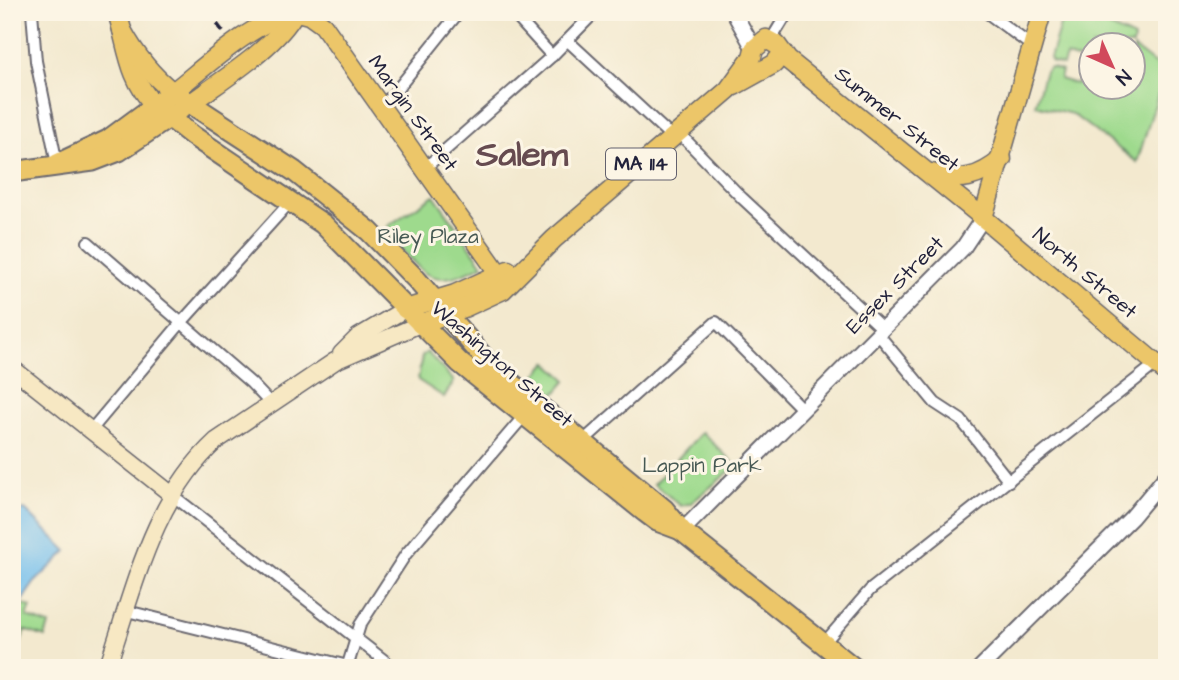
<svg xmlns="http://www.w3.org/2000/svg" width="1179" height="680" font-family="'Architects Daughter',sans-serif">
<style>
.green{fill:#9eda8d;stroke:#607e64;stroke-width:2}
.water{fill:#74bfed;stroke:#4b7094;stroke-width:2}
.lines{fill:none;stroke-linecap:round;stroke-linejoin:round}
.minor-casing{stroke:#6b686f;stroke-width:14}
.tertiary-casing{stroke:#6b686f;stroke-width:18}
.secondary-casing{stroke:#6b686f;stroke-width:19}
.primary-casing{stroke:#6b686f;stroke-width:21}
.trunk-casing{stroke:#6b686f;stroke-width:23}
.minor{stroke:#fff;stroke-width:10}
.tertiary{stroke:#fff;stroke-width:14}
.secondary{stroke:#f7e8c3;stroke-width:16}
.primary{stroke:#ecc669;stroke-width:18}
.trunk{stroke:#ecc669;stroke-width:19}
.rail{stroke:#22223b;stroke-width:3.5;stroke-dasharray:10 5;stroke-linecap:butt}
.labels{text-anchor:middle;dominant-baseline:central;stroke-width:6;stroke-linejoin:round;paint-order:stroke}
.shield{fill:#fcf5e5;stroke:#63616e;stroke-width:2}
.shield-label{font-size:19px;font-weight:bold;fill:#22223b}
.street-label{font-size:21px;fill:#22223b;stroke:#fcf5e5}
.park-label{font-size:21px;fill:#475954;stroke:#fcf5e5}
.town-label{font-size:35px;font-weight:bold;fill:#664b50;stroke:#fcf5e5}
</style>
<rect width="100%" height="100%" fill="#fcf5e5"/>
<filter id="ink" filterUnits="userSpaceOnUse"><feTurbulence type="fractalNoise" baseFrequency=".0143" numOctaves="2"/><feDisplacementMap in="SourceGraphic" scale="14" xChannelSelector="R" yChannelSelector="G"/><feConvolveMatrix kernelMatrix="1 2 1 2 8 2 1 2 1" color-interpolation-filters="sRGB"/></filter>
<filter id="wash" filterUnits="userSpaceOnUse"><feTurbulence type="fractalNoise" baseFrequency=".00686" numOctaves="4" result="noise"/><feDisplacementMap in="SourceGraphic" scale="28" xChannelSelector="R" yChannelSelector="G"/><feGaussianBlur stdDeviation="1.57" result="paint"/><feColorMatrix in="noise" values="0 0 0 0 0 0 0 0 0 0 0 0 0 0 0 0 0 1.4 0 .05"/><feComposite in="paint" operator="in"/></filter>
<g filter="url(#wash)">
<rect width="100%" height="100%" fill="#f3e9cf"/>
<!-- green -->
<g class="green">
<path d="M1064,12H1079L1134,38L1133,45L1092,46L1091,63L1066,56L1063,65L1052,62L1050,58Z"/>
<path d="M1134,48L1165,72L1137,162L1072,114L1035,105L1045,71L1050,67L1062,71L1060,79L1076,84L1078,79L1090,83L1091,78L1092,88H1134Z"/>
<path d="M434,195L483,265C463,274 443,285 423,272L386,234L391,231L388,226Z"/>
<path d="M427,352L454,381L444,397L418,380L422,356Z"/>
<path d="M547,362L567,380L550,400L530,382Z"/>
<path d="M702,432L736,466L691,503L681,506L654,484Z"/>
<path d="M12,577L34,583L19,603L31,607L27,617L49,625L45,637L25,630L13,665L18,668H12Z"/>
</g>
<!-- water -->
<path class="water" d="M25,510L67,551L34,583L12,616V517L16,512Z"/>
</g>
<g filter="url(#ink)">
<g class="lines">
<defs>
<g id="minor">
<path d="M32,12L36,61L57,164"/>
<path d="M512,12L552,56"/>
<path d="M986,12L1033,47"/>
<path d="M771,40L788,12"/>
<path d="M568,41L673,138"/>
<path d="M380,106L391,97L459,12"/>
<path d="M679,133L742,198L883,329"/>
<path d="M425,168L552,56L595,12"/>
<path d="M88,242L251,383L270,403"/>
<path d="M878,334L935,403L961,420L1009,481"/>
<path d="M92,429L180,324L291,201"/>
<path d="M582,442L716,322L802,409"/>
<path d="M171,494L394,668"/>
<path d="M127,611L348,666"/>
<path d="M824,643L870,590L1157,363"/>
<path d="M347,668L360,625L406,554L524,416"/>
</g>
<g id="tertiary">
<path d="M734,13L754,49"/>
<path d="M682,531L963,248L983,218"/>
<path d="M980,668L1132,517L1167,475"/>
</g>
<g id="secondary">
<path d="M341,354L358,337L405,309"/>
<path d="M12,368L171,494"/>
<path d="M107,668C134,589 153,499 216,441L335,361L420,324"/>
</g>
<g id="primary">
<path d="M117,12C128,47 128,78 155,106"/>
<path d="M297,12L309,15L323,25L499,274"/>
<path d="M122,30C135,54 151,75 173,92C206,66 253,22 294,12"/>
<path d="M734,86L774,64L782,54"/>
<path d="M191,103C223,79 276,47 295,12"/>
<path d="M932,173C960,183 979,178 1002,159"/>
<path d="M983,218L1042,12"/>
<path d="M405,309L455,294L508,270"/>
<path d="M420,324L464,308L503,290L554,239L728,90L752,57L754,49L766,39L777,45L788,60L975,211L1167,373"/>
</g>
<g id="trunk">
<path d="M155,106L193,136L323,224L460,363L645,512L657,521L681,530"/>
<path d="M57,164L108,140L173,92L294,171L369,231L416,279L492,367L664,509L682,531L854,668"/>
<path d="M12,172L93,161L119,151L179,111"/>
</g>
</defs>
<!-- minor casing -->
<use href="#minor" class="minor-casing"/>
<!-- tertiary casing -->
<use href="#tertiary" class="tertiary-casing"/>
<!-- secondary casing -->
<use href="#secondary" class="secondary-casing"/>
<!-- primary casing -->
<use href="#primary" class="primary-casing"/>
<!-- trunk casing -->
<use href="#trunk" class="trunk-casing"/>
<!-- minor -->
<use href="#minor" class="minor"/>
<!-- tertiary -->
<use href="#tertiary" class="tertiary"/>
<!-- secondary -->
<use href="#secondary" class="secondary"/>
<!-- primary -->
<use href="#primary" class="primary"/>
<!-- trunk -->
<use href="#trunk" class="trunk"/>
<!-- rail -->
<path class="rail" d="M208,12L224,33"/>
</g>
</g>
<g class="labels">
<!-- shield labels -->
<rect class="shield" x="606" y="148.5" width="70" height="31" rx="5"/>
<g class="shield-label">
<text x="641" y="164">MA 114</text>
</g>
<!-- street labels -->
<g class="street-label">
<text transform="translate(413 113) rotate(54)">Margin Street</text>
<text transform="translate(897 119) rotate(39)">Summer Street</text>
<text transform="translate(1085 273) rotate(40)">North Street</text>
<text transform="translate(895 285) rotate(-45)">Essex Street</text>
<text transform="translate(502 364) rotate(41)">Washington Street</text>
</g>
<!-- park labels -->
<g class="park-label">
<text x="428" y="236">Riley Plaza</text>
<text x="702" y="465">Lappin Park</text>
</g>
<!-- town labels -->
<g class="town-label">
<text x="522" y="154">Salem</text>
</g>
</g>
<!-- margin -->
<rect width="1179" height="680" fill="none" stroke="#fcf5e5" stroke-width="42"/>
<!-- north arrow -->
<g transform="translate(1112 66) rotate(135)"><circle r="33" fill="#fcf5e5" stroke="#a5a1a1" stroke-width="2"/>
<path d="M0-5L12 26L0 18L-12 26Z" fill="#d1495b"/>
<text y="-10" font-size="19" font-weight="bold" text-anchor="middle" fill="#22223b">N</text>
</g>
</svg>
